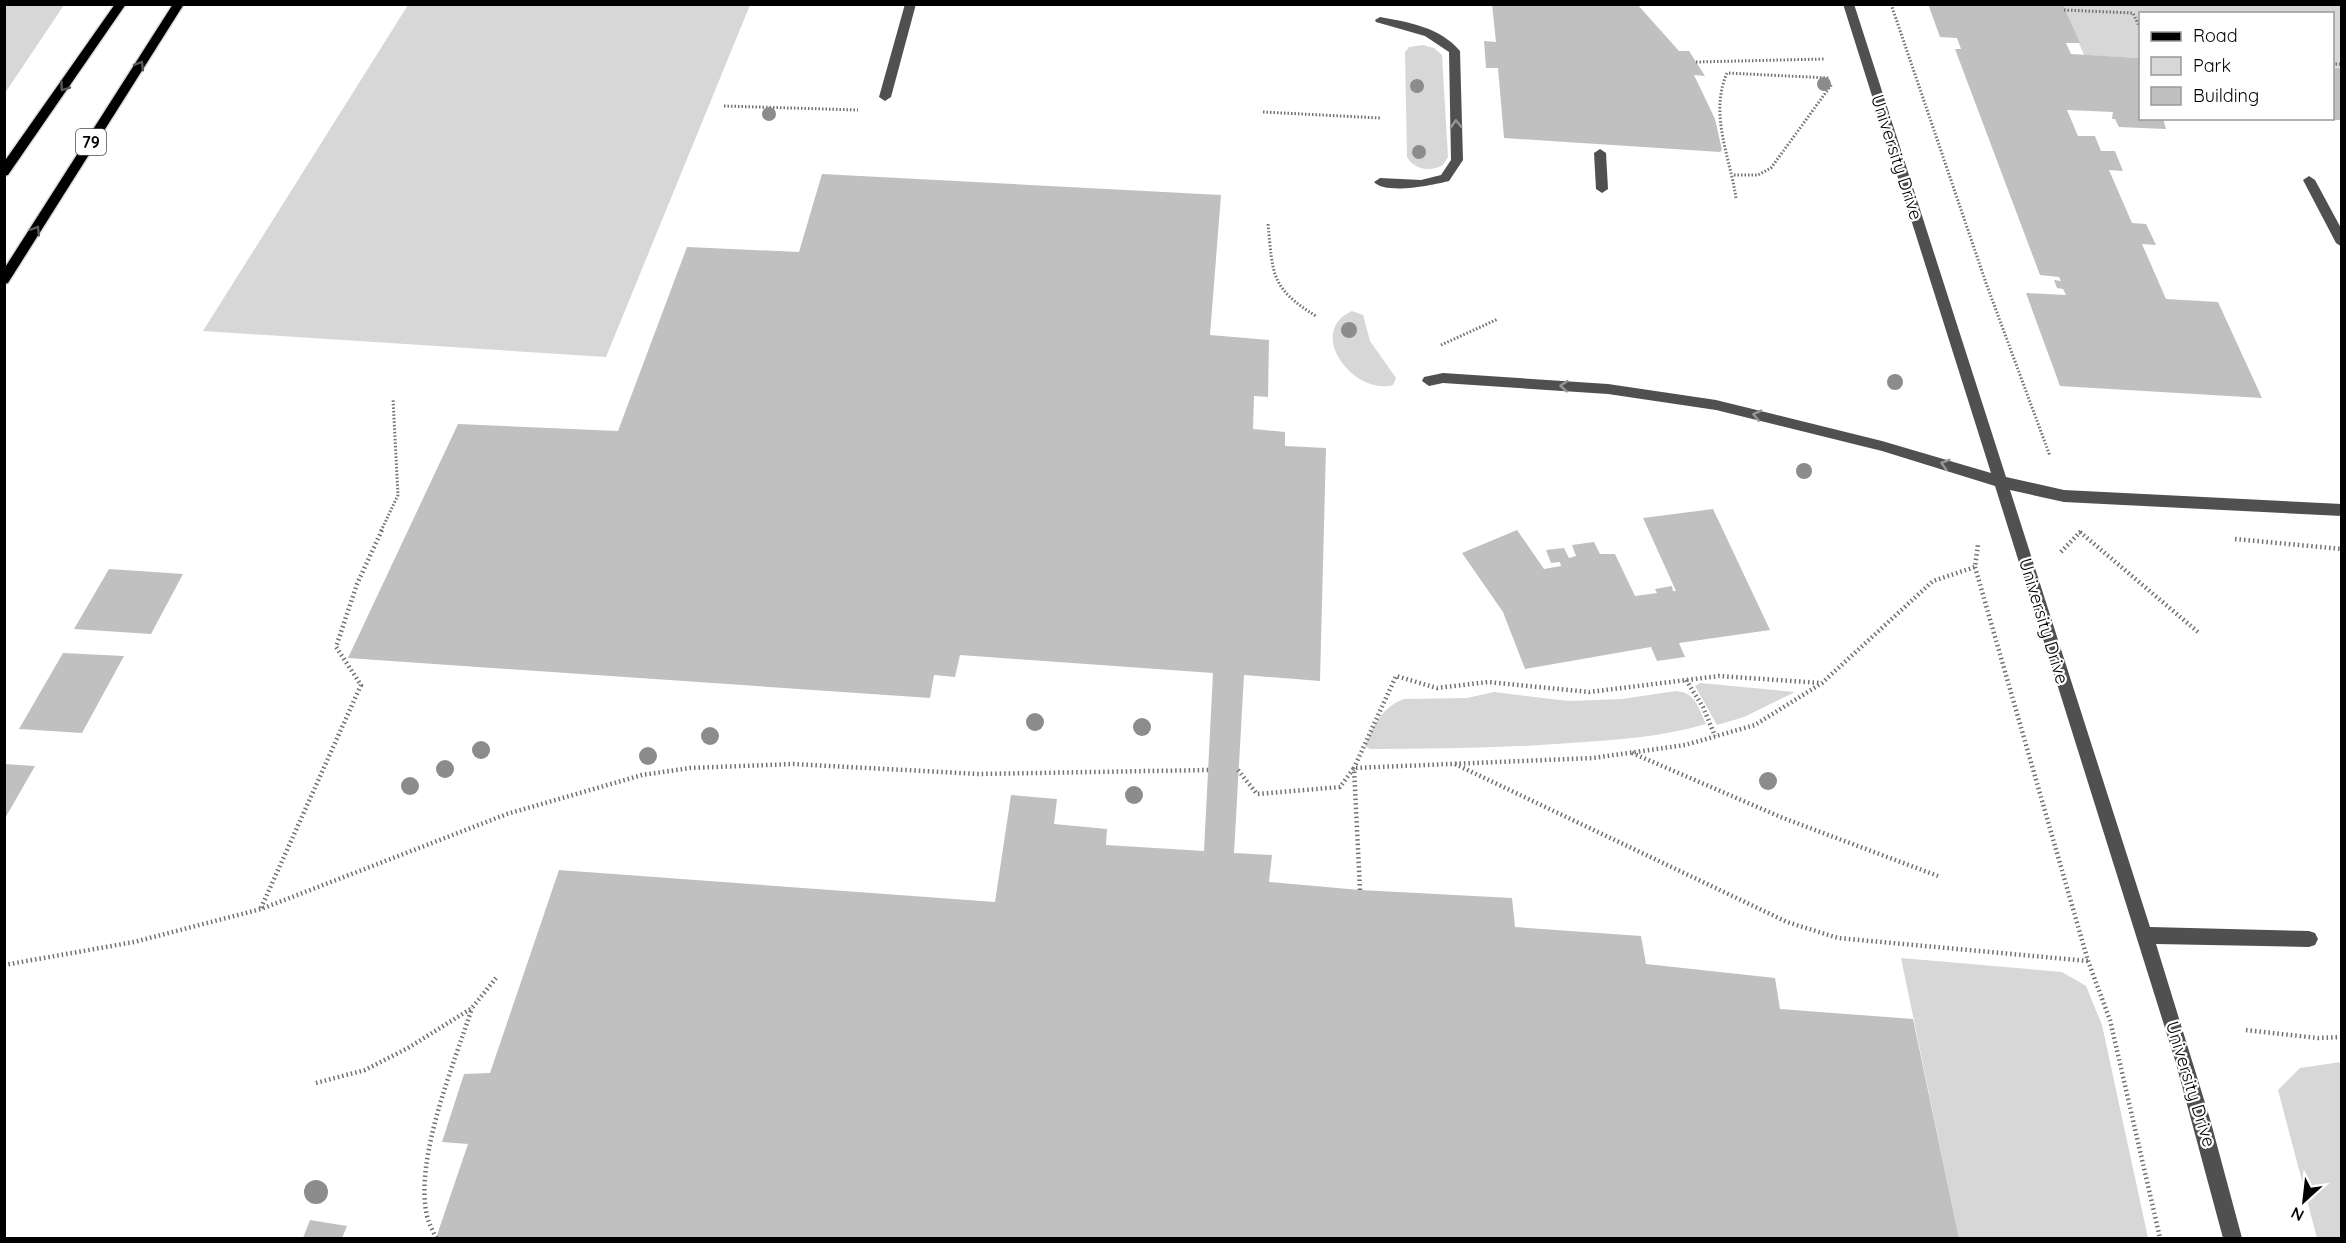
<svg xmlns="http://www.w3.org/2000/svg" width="2346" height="1243" font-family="Quicksand,sans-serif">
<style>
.green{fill:#d7d7d7}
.building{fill:#c0c0c0}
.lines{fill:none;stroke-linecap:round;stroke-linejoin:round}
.major-casing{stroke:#dbdbdb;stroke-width:3}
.path-far1{stroke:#727272;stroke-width:3;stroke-dasharray:1.5 2;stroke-linecap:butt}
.path{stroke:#727272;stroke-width:4.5;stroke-dasharray:1.5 3;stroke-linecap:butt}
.minor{fill:#505050;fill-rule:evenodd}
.major{fill:#000;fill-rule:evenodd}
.tree{fill:#8c8c8c}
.oneway{stroke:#595959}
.oneway2{stroke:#969696}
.labels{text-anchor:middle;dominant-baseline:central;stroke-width:4.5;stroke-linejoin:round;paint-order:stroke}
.shield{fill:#fff;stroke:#4c4c4c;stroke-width:1.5}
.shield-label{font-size:16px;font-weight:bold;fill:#000}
.street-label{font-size:18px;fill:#000;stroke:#fff}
</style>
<rect width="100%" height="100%" fill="#fff"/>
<!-- green -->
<g class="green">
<path d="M5,4L64,5L5,93L4,5Z"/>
<path d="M408,5H750L606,357L203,331Z"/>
<path d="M2044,5H2341V68L2333,67L2332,14H2140V58L2084,55L2063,6Z"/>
<path d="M1423,45L1434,48L1442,55L1448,157L1443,165C1431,172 1414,170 1407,157L1405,52L1409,47Z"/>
<path d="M1352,311L1363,315L1370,341L1396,378L1393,385C1354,396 1305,332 1352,311Z"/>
<path d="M1700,683L1795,692L1744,717L1717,725L1695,686Z"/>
<path d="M1676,691C1696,693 1698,707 1706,724C1661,737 1617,740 1571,743C1504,748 1437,749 1370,749L1365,746C1373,726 1382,707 1404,699L1467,698L1494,692L1568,701L1622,699Z"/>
<path d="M1901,958L2062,972L2086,986L2102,1025L2148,1238H1959Z"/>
<path d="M2341,1062V1238H2317L2278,1090L2300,1068Z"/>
</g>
<!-- building -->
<g class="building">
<path d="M1492,4H1637L1679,51H1689L1705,76L1694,75L1715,119L1722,150L1720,152L1504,138L1498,68H1486L1484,41L1496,42Z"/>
<path d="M1928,4L2063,5L2080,43H2066L2071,54L2140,58V118H2163L2166,129L2119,127L2115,119H2112L2113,112L2067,110L2078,136H2095L2101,151H2115L2123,171L2109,170L2132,223L2146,224L2156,245L2142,244L2166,299L2218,302L2262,398L2060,386L2026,293L2066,295L2063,289L2057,288L2054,280L2061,281L2059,277L2040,275L1955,49H1961L1957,38L1940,37Z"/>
<rect x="2332" y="68" width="10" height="52"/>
<path d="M822,174L1221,195L1210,335L1269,340L1268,397L1254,396L1253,429L1285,432V446L1326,448L1320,681L1244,675L1234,853L1272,855L1269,882L1360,890L1512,898L1515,927L1641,936L1646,964L1775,978L1780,1009L1913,1019L1959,1238H436L468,1144L442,1142L464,1074L490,1073L559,870L995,902L1011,795L1057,799L1054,824L1107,829L1106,845L1204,851L1213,673L960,655L955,677L934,675L930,698L348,658L458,424L618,431L687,247L799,252Z"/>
<path d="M1713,509L1770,630L1679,643L1685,657L1657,661L1651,647L1525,669L1503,612L1462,553L1517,530L1544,569L1561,566L1560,562L1551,563L1546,550L1564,548L1569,558L1576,556L1572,545L1594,542L1600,554H1615L1635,596L1657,593L1655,589L1672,586L1673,591H1676L1643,518Z"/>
<path d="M109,569L183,574L151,634L74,629Z"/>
<path d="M63,653L124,656L82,733L19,729Z"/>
<path d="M4,764L35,766L4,820Z"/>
<path d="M310,1220L347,1226L342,1238H303Z"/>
</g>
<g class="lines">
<defs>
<g id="major">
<path d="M115,4H126L8,175L4,176V162Z"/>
<path d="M173,4H184L8,283L4,284V269Z"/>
</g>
</defs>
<!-- major casing -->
<use href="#major" class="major-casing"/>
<!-- path-far1 -->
<g class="path-far1">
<path d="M1891,4L1986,283L2050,456"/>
<path d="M2064,10L2133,13L2140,28"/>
<path d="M1696,62L1824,59"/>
<path d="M2332,64H2342"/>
<path d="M724,106L858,110"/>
<path d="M1263,112L1380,118"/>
<path d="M1734,175H1758L1771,168L1832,84"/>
<path d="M1736,198C1730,157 1709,114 1727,73L1829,78"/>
<path d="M1268,224C1273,274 1270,288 1316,316"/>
<path d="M1441,345L1498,319"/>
<path d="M381,531L398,495L393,399"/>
</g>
<!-- path -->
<g class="path">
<path d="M2080,532L2198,632"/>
<path d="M2235,539L2342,549"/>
<path d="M2061,552L2081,531"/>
<path d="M1975,567L2088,961L2110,1020L2160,1238"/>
<path d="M1686,680L1703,707L1715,736"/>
<path d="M1632,753L1783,818L1938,876"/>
<path d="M1455,764L1787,922L1838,938L2088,961"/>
<path d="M1238,770L1257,794L1340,787L1354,768L1593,758L1685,745L1755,725L1822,683L1933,581L1975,567L1978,544"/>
<path d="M1360,890L1354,768L1396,676L1437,688L1488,682L1589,692L1719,676L1821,683"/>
<path d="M261,908L361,685L336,647L357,584L382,530"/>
<path d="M4,965L134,942L261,909L507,814L642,775L690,768L793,764L979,774L1208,770"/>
<path d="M2246,1030L2318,1038L2342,1037"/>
<path d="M316,1083L365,1070L408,1048L472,1008L496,978"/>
<path d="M436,1238C433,1231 429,1224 427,1216C414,1159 454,1064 472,1008"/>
</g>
<!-- minor -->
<g class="minor">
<path d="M905,4H916L891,97L885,101L879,97Z"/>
<path d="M1843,4H1854L2006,477L2064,490L2342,504V516L2064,502L2010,490L2150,927L2309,931L2315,933L2318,939L2315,945L2309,947L2156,944L2210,1119L2242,1238H2223L2175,1060L1995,486L1882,451L1716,410L1608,394L1443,383L1429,386L1422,381L1424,377L1443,373L1608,384L1716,400L1882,441L1991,473Z"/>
<path d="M1380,17C1408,22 1440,27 1460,51L1463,160L1449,181C1433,185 1386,195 1374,182L1380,178L1421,180L1441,175L1451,160L1449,52L1425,36L1376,22L1375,20Z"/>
<path d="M1600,149L1606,153L1608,189L1602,193L1596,189L1594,153Z"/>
<path d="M2309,176L2315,180L2342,230V247L2336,243L2303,180Z"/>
</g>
<!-- major -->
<use href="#major" class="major"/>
</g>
<!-- trees -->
<g class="tree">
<circle cx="1824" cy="84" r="7"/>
<circle cx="1417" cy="86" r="7"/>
<circle cx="769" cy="114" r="7"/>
<circle cx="1419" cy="152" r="7"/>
<circle cx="1349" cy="330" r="8"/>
<circle cx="1895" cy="382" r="8"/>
<circle cx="1804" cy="471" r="8"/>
<circle cx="1035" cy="722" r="9"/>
<circle cx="1142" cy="727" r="9"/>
<circle cx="710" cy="736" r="9"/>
<circle cx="481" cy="750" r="9"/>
<circle cx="648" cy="756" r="9"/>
<circle cx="445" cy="769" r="9"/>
<circle cx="1768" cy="781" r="9"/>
<circle cx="410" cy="786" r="9"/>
<circle cx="1134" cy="795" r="9"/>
<circle cx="316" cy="1192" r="12"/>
</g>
<!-- one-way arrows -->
<defs><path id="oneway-chevron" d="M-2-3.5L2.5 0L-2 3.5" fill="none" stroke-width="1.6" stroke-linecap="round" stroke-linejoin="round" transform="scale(1.5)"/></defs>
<g class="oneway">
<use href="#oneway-chevron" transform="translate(140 65) rotate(-58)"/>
<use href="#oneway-chevron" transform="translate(64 87) rotate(125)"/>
<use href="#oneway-chevron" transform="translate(36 230) rotate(-58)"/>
</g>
<g class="oneway2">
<use href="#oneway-chevron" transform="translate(1456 124) rotate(-92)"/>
<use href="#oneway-chevron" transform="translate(1564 386) rotate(-176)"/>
<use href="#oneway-chevron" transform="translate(1757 415) rotate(-167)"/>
<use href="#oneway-chevron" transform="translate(1945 464) rotate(-164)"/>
</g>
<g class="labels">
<!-- shield labels -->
<rect class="shield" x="76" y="129" width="30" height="26" rx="4.5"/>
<g class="shield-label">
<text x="91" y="142">79</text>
</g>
<!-- street labels -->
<g class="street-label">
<text transform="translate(1897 157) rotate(72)">University Drive</text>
<text transform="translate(2044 621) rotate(73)">University Drive</text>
<text transform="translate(2191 1084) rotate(73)">University Drive</text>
</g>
</g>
<!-- border -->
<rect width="2346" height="1243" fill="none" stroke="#000000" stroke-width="12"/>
<!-- legend -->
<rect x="2139" y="12" width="195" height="108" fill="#ffffff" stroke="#999999" stroke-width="1.5"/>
<rect x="2151" y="32" width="30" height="9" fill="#000000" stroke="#999999" stroke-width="1.5"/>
<text x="2193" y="42" font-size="18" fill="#000000">Road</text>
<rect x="2151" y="57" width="30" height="18" fill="#d7d7d7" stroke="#999999" stroke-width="1.5"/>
<text x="2193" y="72" font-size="18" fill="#000000">Park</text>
<rect x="2151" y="87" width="30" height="18" fill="#c0c0c0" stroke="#999999" stroke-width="1.5"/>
<text x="2193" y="102" font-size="18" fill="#000000">Building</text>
<!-- north arrow -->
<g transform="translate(2304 1201) rotate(207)" stroke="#ffffff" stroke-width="4.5" paint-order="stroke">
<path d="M0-4.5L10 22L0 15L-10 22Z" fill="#000000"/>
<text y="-9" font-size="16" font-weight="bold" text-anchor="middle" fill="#000000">N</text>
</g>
</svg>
